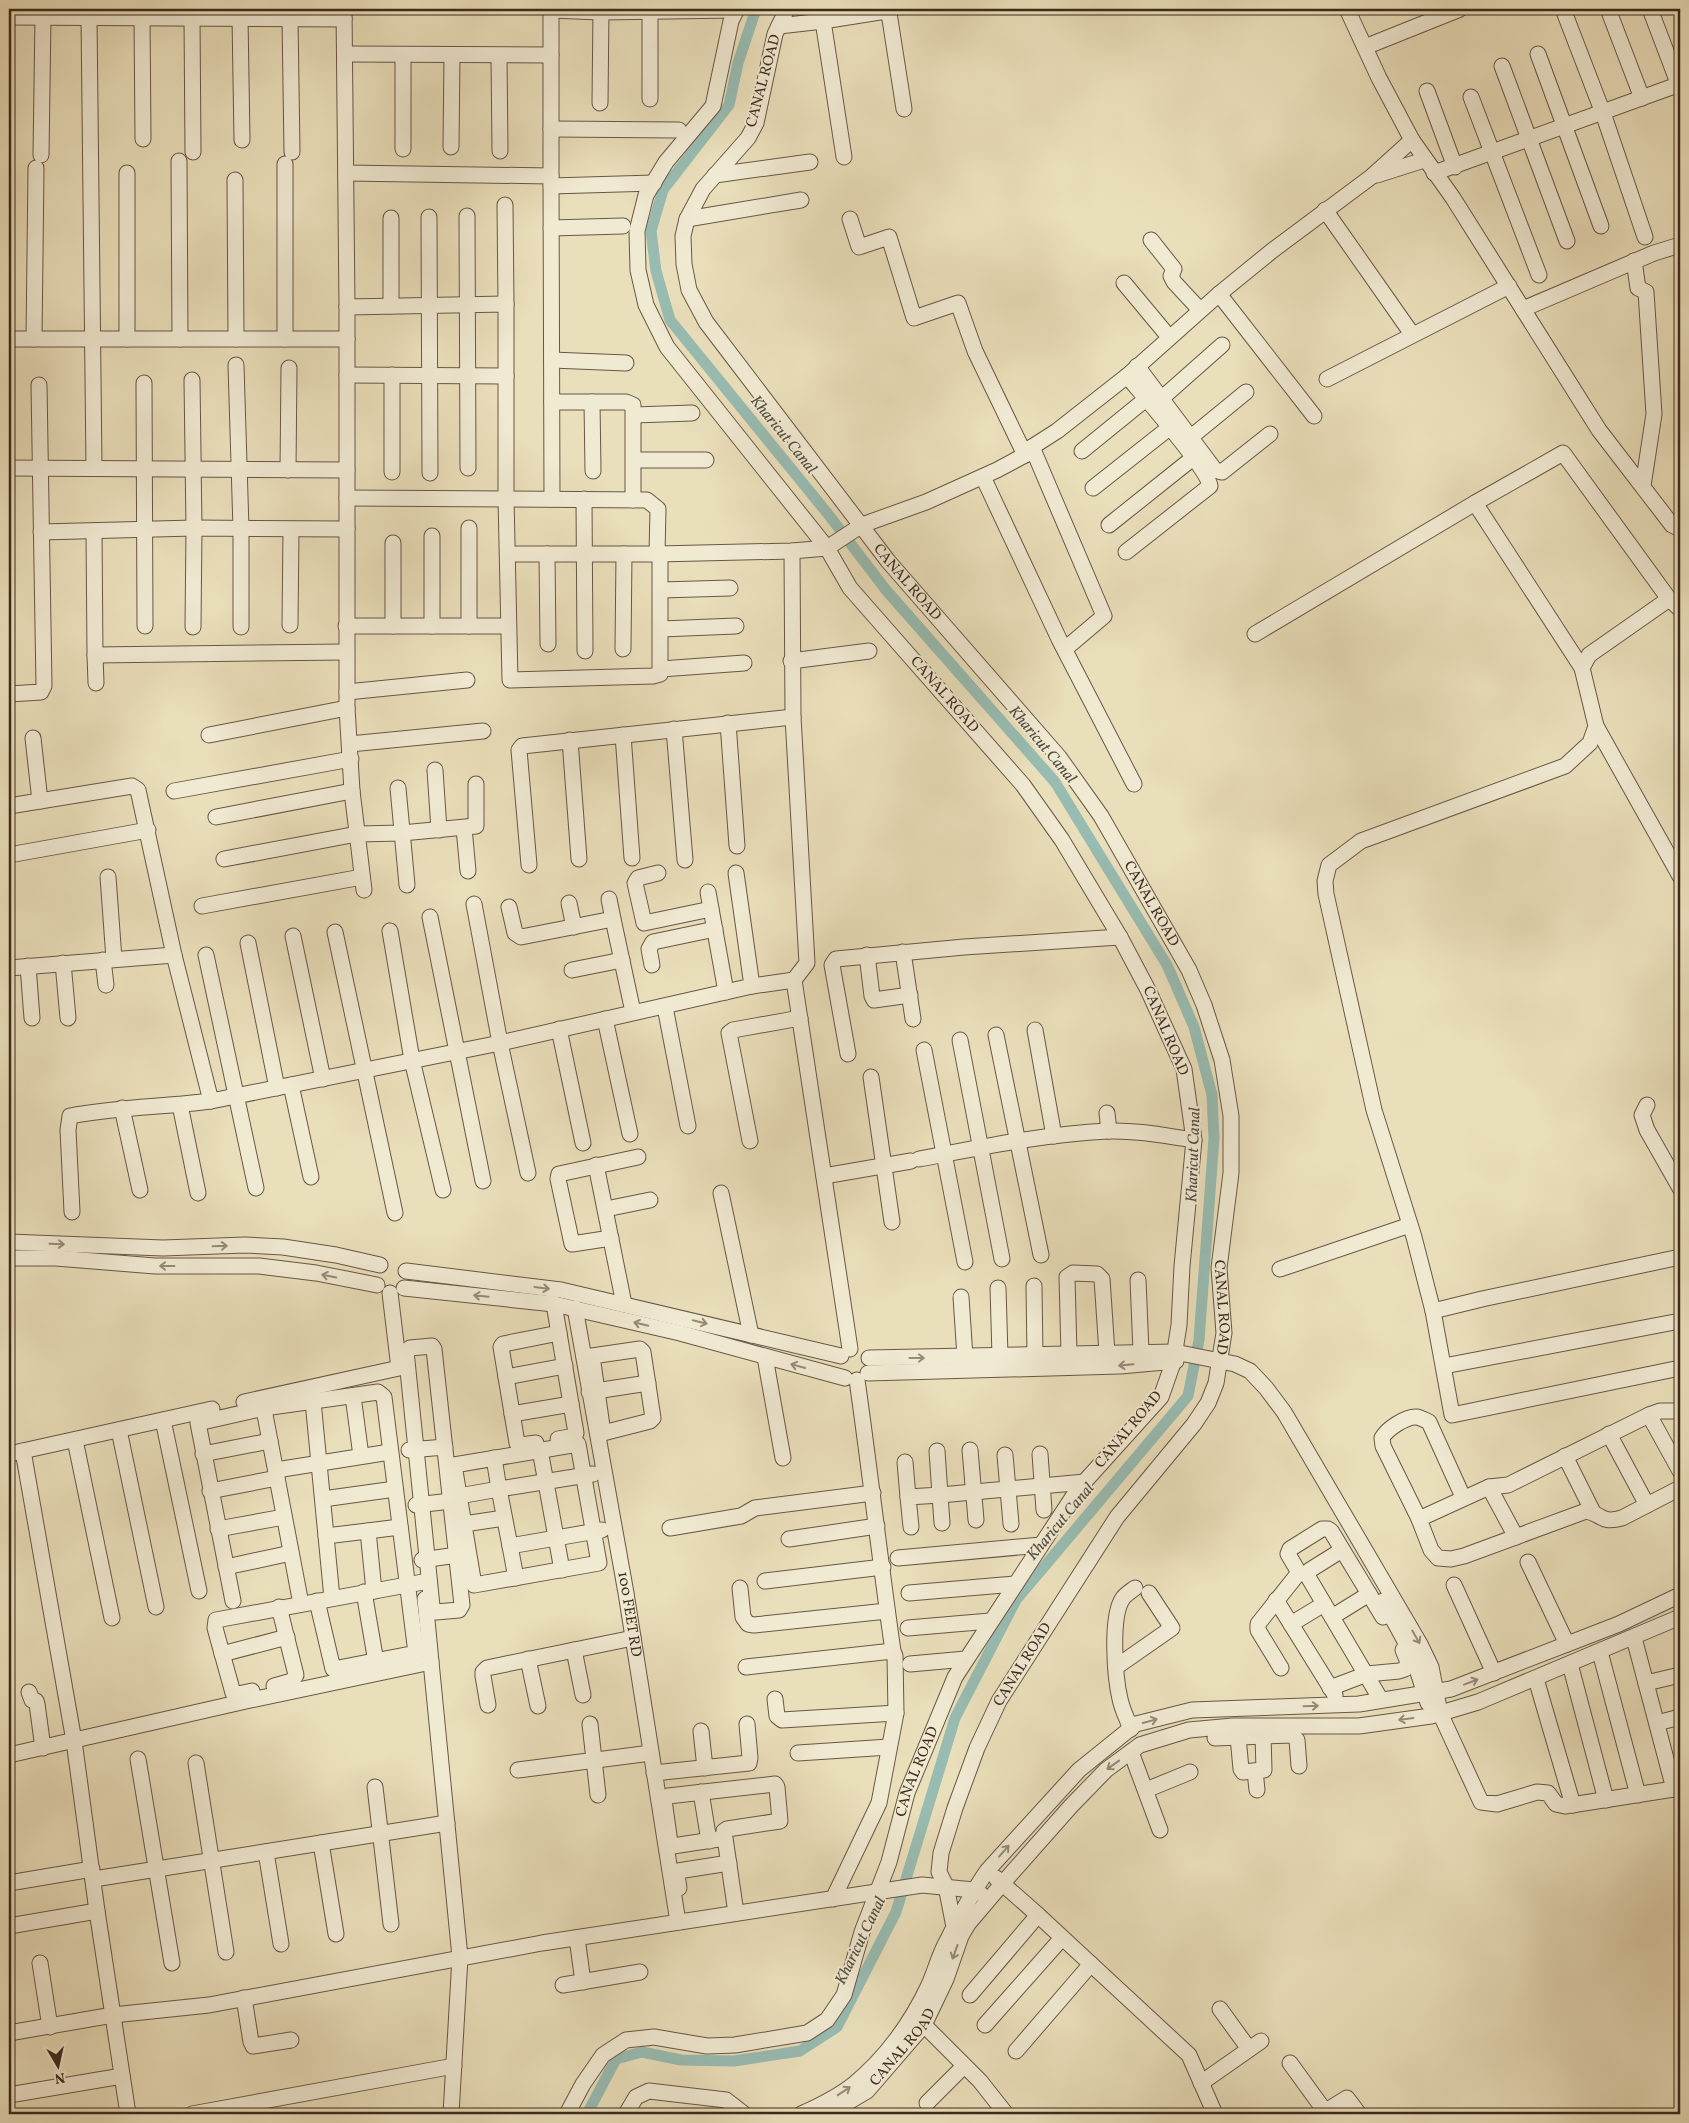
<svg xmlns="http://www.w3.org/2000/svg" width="1689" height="2123" font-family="Vollkorn,serif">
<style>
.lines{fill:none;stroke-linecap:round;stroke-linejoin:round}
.canal{stroke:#98bcb2;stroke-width:11}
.minor-casing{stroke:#685744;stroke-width:17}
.minor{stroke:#f1ead3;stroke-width:15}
.oneway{stroke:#968a78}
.labels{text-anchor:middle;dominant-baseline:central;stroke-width:4;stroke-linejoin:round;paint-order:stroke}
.street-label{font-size:15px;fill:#3c2a1c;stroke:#f1ead3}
.water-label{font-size:16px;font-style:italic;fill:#534e42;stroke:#f1ead3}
</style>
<rect width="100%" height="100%" fill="#eadfbb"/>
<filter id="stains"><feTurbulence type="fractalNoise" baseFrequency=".004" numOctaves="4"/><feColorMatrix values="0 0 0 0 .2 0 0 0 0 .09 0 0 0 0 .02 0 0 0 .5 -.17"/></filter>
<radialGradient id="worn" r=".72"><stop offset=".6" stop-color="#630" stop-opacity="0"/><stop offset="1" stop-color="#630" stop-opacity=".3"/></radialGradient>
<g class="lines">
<!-- canal -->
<path class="canal" d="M587,2114L616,2059L642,2052L681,2060L734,2061L800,2051L837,2027L896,1912L955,1718L1016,1600L1188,1396L1199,1340L1214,1138L1212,1095L1194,1027L1167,965L1055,782L886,590L828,514L670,320L656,271L651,231L663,190L729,105L738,63L756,9"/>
<defs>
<g id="minor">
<path d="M344,9L347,307V708L352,791L364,890"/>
<path d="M650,9V99"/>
<path id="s1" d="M787,9L775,34L756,123L748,138L703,189L687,219L683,236L684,264L689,290L706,322L888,561L1059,757L1101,816L1189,970L1204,1005L1222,1060L1231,1116V1173L1219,1268L1224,1333L1216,1383L1208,1403L1194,1424L1117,1517L999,1701L977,1748L955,1808L941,1853L939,1872L946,1886L954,1927"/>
<path d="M1347,9L1379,78L1412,140L1453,198L1599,430L1672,525L1680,529"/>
<path d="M1563,9L1603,113L1645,237"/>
<path d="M1608,9L1642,98"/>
<path d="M1650,9L1680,88"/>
<path d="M551,10L601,12L736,10"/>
<path d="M9,17L344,19"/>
<path d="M89,17L94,468"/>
<path d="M142,17L143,139"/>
<path d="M240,17L242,140"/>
<path d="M192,18L193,152"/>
<path d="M290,18L292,152"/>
<path d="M779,26L823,21"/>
<path d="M1365,47L1460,9"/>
<path d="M346,54L551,55"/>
<path d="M1538,54L1601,226"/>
<path d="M403,55V149"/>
<path d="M499,56L500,151"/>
<path d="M1502,66L1567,241"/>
<path d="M1427,91L1455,167"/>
<path d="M1471,97L1539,275"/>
<path d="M600,103L601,9"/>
<path d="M551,129L679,130"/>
<path d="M451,147L452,55"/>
<path d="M41,155L43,17"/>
<path d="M844,157L823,21L886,11L889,13L904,109"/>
<path d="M179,161L180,339"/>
<path d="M127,173V339"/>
<path d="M346,173L551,176L552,499"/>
<path d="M1434,173L1680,84"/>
<path d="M715,175L810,162"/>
<path d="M1377,175L1424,160"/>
<path d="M551,176V9"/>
<path d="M235,180L236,339"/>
<path d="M551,186L654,183"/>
<path d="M505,205L506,304"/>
<path d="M1325,210L1412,334"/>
<path d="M467,216L468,468"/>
<path d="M429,217L430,473"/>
<path d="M687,219L801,200"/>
<path d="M850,219L859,247L889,237L914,318L958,303L975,351L1025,455"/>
<path d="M551,228L623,226"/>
<path d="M1151,240L1174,269L1171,276L1174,282L1200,310"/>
<path d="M1634,261L1638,288L1646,292L1654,414L1643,486"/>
<path d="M1124,283L1169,337"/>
<path d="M1219,294L1314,416"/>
<path d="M391,306V218"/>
<path d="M347,307L506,304V498L510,680L653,676L660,674V554"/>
<path d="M1523,309L1654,253L1680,245"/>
<path d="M9,339H347"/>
<path d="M34,339L36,168"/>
<path d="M285,339V164"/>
<path d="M552,360L626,363"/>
<path d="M236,365L241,529V627"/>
<path d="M1137,366L1215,470L1222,472L1270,434"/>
<path d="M347,375L506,376"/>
<path d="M1327,379L1509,286"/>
<path d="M192,380L194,528L193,627"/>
<path d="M144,383L145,626"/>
<path d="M1161,399L1222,345"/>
<path d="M552,402H626L633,405V500"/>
<path d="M592,402L593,471"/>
<path d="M634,415L692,413"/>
<path d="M1191,437L1246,392"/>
<path d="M1032,447L1104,616L1065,649"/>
<path d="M1082,451L1146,399"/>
<path d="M634,460H706"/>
<path d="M9,468L347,470"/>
<path d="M288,470L289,368"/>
<path d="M392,472V375"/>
<path d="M983,477L1059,639L1134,784"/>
<path d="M1093,488L1169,428"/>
<path d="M347,498L647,500L658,509L657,554L792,551L827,548L862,525L926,502L997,470L1025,455L1032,447L1057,431L1127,376L1219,294L1273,250L1371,177L1412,140"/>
<path d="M584,499L585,651"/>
<path d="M1475,503L1563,453L1669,599L1680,609"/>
<path d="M1109,525L1193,458"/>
<path d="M94,531L95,655L346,652"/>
<path d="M41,532L194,528L347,529"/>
<path d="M432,536V626"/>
<path d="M393,543V626"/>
<path d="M792,551L793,717L807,963L794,980"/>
<path d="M1126,552L1210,486C1208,469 1142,394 1127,376"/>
<path d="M508,554H657"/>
<path d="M547,554L548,644"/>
<path d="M661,590L730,588"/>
<path d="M290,625L291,530"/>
<path d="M346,626H507"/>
<path d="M469,626V528"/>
<path d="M661,629L736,626"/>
<path d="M1255,634L1475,503L1582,668"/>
<path d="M623,649L624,554"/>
<path d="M95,655L96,683"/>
<path d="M791,661L869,651"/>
<path d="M661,669L744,663"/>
<path d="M347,692L467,680"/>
<path d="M9,694L41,692L44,686L39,385"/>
<path d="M728,723L737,846"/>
<path d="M1596,726L1680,876"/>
<path d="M674,729L685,860"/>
<path d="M209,735L347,708"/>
<path d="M623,735L632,858"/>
<path d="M33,738L40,801"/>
<path d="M570,740L579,859"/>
<path d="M350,744L483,731"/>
<path d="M435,770L439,830"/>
<path d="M398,788L407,885"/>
<path d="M174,791L351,759"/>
<path d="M9,806L132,786L138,790L174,955L211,1101L500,1043L752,986L794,980L850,1349"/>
<path d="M216,817L352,791"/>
<path d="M464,828L468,871"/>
<path d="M9,855L148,830"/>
<path d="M224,859L357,834L402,833L476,826V784"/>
<path d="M529,865L519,750L522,746L793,717"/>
<path d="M658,873L638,878L635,883L644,923L711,909"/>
<path d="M736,873L752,986"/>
<path d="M108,877L114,959"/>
<path d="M708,892L726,992"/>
<path d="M609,899L613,919"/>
<path d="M569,903L574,927"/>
<path d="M474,904L500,1043L528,1173"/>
<path d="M202,906L362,877"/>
<path d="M509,907L515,933L521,937L613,919L633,1012"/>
<path d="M430,917L483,1181"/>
<path d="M390,931L412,1060L443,1190"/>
<path d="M335,932L395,1213"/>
<path d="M293,936L323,1079"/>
<path d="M248,943L277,1088"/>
<path d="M903,952L913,1019"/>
<path d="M206,955L256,1188"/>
<path d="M867,955L872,996L874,1000L910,995"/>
<path d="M103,960L106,985"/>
<path d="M63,963L68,1018"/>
<path d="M652,965L649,949L653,942L715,929"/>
<path d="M28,966L32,1018"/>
<path d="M9,968L174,955"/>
<path d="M572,970L622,960"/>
<path d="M665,1007L688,1126"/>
<path d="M605,1019L630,1134"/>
<path d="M559,1029L583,1143"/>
<path d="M1035,1030L1054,1136"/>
<path d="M996,1035L1041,1255"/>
<path d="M960,1040L1002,1259"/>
<path d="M924,1050L965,1262"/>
<path d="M848,1054L832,965L836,959L964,947L1120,937"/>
<path d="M871,1077L892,1222"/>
<path d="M291,1085L311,1177"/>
<path d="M180,1105L198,1193"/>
<path d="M1647,1105L1642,1115L1647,1130L1680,1188"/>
<path d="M122,1108L140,1190"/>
<path d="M1107,1113L1109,1131"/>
<path d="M750,1141L729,1033L733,1030L800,1018"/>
<path d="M919,1159C982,1147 1044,1134 1108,1131C1137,1130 1166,1136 1194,1140"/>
<path d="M596,1165L624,1304"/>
<path d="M824,1176L911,1161"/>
<path d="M721,1193L751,1335"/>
<path d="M606,1209L650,1200"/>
<path d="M72,1212L68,1130L70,1116C117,1107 164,1107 211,1101"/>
<path d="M611,1238L572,1244L558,1179L559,1174L638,1157"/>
<path d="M9,1242L163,1248L245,1245L283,1247L336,1255L380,1265"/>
<path d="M1680,1257L1482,1299L1433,1311L1452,1415L1680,1368"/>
<path d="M9,1258H56L155,1266H259L316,1273L377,1285"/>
<path d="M1280,1269L1410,1225"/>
<path d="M406,1271L561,1290L841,1356"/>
<path d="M1138,1280L1141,1352"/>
<path d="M1034,1286L1035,1355"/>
<path d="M404,1288L554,1304L680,1333L845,1378"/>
<path d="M998,1288L1000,1356"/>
<path d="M961,1297L965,1357"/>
<path d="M554,1304L576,1433L575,1436L558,1439"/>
<path id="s2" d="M575,1308L626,1593L678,1922"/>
<path d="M1433,1311L1414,1237L1374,1110L1326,894L1325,881L1329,865L1361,841L1565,766L1590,743L1596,726L1582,668L1589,655L1669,599"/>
<path d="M432,1346L434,1349L462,1605L459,1610L436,1612L434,1611L432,1606L406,1351L410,1348Z"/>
<path d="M640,1349L643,1352L653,1418L650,1421L603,1433L592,1356Z"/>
<path d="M1069,1354L1067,1277L1073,1273L1097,1274L1102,1279L1107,1353"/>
<path d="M765,1357L783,1458"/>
<path d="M869,1358L1175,1352L1235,1364L1250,1371L1266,1388L1284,1412L1420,1644L1431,1667L1440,1713L1481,1802L1497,1804L1537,1792L1548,1793L1556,1804L1565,1806L1680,1788"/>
<path d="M1444,1366L1680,1321"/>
<path d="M868,1373L1120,1366L1176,1361"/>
<path d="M506,1377L565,1366"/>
<path d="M312,1391L332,1598"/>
<path d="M589,1392L648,1383"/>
<path d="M353,1396L361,1456"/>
<path d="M262,1399L301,1604"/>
<path d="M244,1402L399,1368L390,1293"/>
<path d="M512,1414L571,1404"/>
<path d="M1649,1415L1660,1411H1680"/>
<path d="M163,1420L199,1591"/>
<path d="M119,1430L156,1607"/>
<path d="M1609,1434L1647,1505"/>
<path d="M75,1440L112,1618"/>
<path d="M536,1443L521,1445L517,1443L501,1347L503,1344L559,1333"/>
<path d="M578,1444L599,1563L474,1585L454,1465Z"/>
<path d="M409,1450L445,1447"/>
<path d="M540,1450L562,1570"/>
<path d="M970,1450L976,1520"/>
<path d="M23,1451L74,1741L97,1911L128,2114"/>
<path d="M9,1454L212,1409"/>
<path d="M203,1454L270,1441"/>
<path d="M1040,1454L1044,1510"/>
<path d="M1005,1455L1011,1524"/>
<path d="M1565,1456L1593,1512"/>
<path d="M905,1462L908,1497"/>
<path d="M276,1470L390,1452"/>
<path d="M1680,1471L1649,1415L1508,1485L1489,1487L1419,1519L1431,1550L1438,1558L1451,1559L1464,1556L1586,1511C1603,1514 1600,1524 1622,1518L1680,1488"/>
<path d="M593,1474L499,1489L510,1546L602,1530"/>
<path d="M1489,1487L1516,1537"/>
<path d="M210,1491L277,1478"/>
<path d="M459,1496L499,1489L494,1458"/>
<path d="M323,1499L395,1489"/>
<path d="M416,1505L451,1501"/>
<path d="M1419,1519L1383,1446L1382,1438C1387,1429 1406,1416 1417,1417C1421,1418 1425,1420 1429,1422L1463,1497"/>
<path d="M942,1523L940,1495L1085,1482"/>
<path d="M464,1524L504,1518"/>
<path d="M911,1527L908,1497L940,1495L937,1451"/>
<path d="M670,1528L741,1516L755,1508L873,1493"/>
<path d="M218,1529L284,1517"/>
<path d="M368,1531L374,1591"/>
<path d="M326,1536L400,1527"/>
<path d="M789,1539L877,1526"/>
<path d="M510,1546L516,1578"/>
<path d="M1342,1550L1310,1570L1307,1575L1381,1700"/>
<path d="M898,1558L1041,1545"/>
<path d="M422,1560L457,1555"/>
<path d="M1528,1562L1567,1644"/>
<path d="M226,1567L291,1553"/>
<path d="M765,1581L883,1567"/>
<path d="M1454,1585L1494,1673"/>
<path d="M740,1588L743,1617L748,1624L754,1625L887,1611"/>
<path d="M364,1592L376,1662"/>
<path d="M909,1593L1015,1584"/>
<path d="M425,1599L431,1662"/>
<path d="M1276,1600L1335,1695"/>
<path d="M233,1601L198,1423L264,1408L378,1392L384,1397L416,1653L333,1669L317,1601"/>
<path d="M1383,1601L1412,1654L1428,1703"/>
<path d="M1332,1617L1369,1594"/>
<path d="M1291,1624L1324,1604"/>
<path d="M908,1628L990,1621"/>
<path d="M1634,1638L1674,1789"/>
<path d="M574,1650L583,1695"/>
<path d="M1600,1652L1638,1795"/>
<path d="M222,1654L287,1637"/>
<path d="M528,1659L538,1706"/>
<path d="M910,1664L966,1659"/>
<path d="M1570,1664L1606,1800"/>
<path d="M746,1667L893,1651"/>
<path d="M1116,1667L1172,1628L1149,1593"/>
<path d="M1281,1668L1258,1630V1624L1297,1575L1298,1571L1288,1554L1290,1549L1322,1529H1328L1331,1531L1383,1617"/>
<path d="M1536,1679L1573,1805"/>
<path d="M1646,1683L1680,1675"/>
<path d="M274,1686L292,1681L296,1675L279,1607"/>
<path d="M1330,1688L1367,1674L1399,1671L1405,1669L1408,1662L1403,1650"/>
<path d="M252,1691L238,1694L233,1693L215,1628L216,1620L423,1582"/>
<path d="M29,1692L32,1700L36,1701L37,1704L43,1748"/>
<path d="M775,1699L777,1716L782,1720L896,1713"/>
<path d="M488,1705L483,1676V1672L487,1668L633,1638"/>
<path d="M1657,1723L1680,1717"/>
<path d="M590,1724L598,1795"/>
<path d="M1131,1729C1127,1719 1122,1709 1120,1699C1115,1678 1110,1616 1123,1598C1126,1594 1131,1591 1135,1588"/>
<path d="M701,1731L705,1768"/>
<path d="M1238,1737L1241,1769L1243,1772L1264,1770L1263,1736"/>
<path d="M1215,1738L1292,1735L1297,1740L1299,1766"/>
<path d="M1131,1752L1160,1830"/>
<path d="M798,1753L889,1747"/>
<path d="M9,1755L246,1701L431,1662L460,1957L451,2114"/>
<path d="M138,1759L172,1963"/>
<path d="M196,1763L226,1952"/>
<path d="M518,1770L651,1753"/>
<path d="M1255,1771L1257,1790"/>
<path d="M654,1773L749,1763L750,1758L747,1724"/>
<path d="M375,1787L391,1924"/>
<path d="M1146,1790L1190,1772"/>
<path d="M701,1792L709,1841"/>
<path d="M725,1838L673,1846L670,1843L664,1800L668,1796L775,1784L777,1787L780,1821L727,1829L724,1831L736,1913"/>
<path d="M321,1843L336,1934"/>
<path d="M266,1852L281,1944"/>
<path d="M996,1878L1038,1915L1189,2055L1215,2114"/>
<path d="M94,1879L447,1823"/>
<path d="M9,1883L92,1869"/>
<path d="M679,1888L677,1875L678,1871L729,1863"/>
<path d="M833,1899L879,1803L896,1713L895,1656L893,1651C880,1561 870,1471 857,1380"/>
<path d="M9,1926L97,1911"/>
<path d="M577,1938L583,1982"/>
<path d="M40,1963L50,2027"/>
<path d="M563,1985L640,1972"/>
<path d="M970,1995L1038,1915"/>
<path d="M244,1998L251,2042L253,2046L291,2040"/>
<path d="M1220,2009L1249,2049"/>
<path d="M924,2025L980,2081L1006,2114"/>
<path d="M985,2025L1062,1938"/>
<path d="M9,2033L113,2015L209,2005L542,1943L922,1885L974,1890L981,1894"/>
<path d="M1016,2051L1091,1964"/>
<path d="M1290,2063L1327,2114"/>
<path d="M1201,2083L1261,2041"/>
<path d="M9,2095L122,2076"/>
<path d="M927,2103L964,2066"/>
<path d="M192,2114L454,2066"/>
<path id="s3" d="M567,2114L583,2084L603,2055L626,2040L654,2037L707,2046L735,2045L807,2033L827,2020L844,1995L862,1932L889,1862L907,1793L955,1677L1078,1489L1161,1397L1173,1363L1179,1325L1182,1266L1194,1140L1184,1069L1148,990L1120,937L1062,840L1023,785L850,588L827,548L667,347L646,305L638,270L637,231L646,195L666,162L713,106L731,21L737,9"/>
<path d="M626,2114L636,2097L649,2091L726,2100L744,2114"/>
<path d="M801,2114C819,2106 838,2097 854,2084C885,2059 911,2023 928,1987C935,1972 939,1955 947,1941C959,1917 972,1893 987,1871L1079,1770L1136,1724L1192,1710L1359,1704L1451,1689L1619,1624L1680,1595"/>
<path id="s4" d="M828,2114L867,2091L924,2025L946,1979L961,1936L968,1924L1002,1884L1071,1806L1106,1770L1140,1745L1189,1730L1233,1726H1359L1431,1716L1478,1702L1680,1617"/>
<path d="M1321,2114L1347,2098L1359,2114"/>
</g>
</defs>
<!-- minor casing -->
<use href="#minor" class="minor-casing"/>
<!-- minor -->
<use href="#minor" class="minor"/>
</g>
<!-- one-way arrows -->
<defs><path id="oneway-shaft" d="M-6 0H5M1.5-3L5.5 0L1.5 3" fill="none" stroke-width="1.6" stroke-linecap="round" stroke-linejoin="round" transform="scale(1.25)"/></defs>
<g class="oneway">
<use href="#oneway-shaft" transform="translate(57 1244) rotate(2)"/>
<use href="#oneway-shaft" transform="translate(220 1246) rotate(-2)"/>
<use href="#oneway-shaft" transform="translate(167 1266) rotate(180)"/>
<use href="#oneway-shaft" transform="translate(329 1276) rotate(-169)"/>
<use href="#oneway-shaft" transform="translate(542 1288) rotate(7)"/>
<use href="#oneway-shaft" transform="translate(481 1296) rotate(-174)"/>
<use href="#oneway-shaft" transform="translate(700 1322) rotate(14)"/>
<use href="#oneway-shaft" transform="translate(641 1324) rotate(-167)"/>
<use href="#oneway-shaft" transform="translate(917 1358)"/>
<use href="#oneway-shaft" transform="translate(1126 1365) rotate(175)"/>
<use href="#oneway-shaft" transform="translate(798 1366) rotate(-165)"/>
<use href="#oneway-shaft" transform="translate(1416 1637) rotate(60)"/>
<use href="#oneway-shaft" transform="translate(1471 1682) rotate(-21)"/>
<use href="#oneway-shaft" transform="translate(1311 1706) rotate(-2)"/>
<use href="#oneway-shaft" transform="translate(1406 1719) rotate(172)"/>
<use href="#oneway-shaft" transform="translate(1150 1721) rotate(-15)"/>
<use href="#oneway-shaft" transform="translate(1113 1765) rotate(144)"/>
<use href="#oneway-shaft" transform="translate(1004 1851) rotate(-49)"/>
<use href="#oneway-shaft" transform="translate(955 1952) rotate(110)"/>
<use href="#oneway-shaft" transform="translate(844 2091) rotate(-33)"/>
</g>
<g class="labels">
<!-- street labels -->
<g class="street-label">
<text transform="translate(764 81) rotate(-75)">CANAL ROAD</text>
<text stroke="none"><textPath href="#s1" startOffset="675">CANAL ROAD</textPath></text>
<text transform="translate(944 695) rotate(49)">CANAL ROAD</text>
<text stroke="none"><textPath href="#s1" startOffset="1080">CANAL ROAD</textPath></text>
<text transform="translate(1165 1031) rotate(67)">CANAL ROAD</text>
<text stroke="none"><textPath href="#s1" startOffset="1501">CANAL ROAD</textPath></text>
<text transform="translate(1129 1430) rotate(-50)">CANAL ROAD</text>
<text stroke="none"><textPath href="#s2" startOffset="311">100 FEET RD</textPath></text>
<text transform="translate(1023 1665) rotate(-58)">CANAL ROAD</text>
<text stroke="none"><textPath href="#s3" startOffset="569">CANAL ROAD</textPath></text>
<text stroke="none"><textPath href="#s4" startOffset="102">CANAL ROAD</textPath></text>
</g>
<!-- water labels -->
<g class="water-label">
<text transform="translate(783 435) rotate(51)">Kharicut Canal</text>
<text transform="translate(1042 745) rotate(50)">Kharicut Canal</text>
<text transform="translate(1194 1155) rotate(-88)">Kharicut Canal</text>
<text transform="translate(1061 1522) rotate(-50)">Kharicut Canal</text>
<text transform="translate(861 1941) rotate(-64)">Kharicut Canal</text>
</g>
</g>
<!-- margin -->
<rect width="1689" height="2123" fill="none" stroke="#eadfbb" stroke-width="30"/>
<rect x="10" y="10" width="1669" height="2103" fill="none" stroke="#3c2a1c" stroke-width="2.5"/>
<rect x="15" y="15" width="1659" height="2093" fill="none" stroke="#3c2a1c"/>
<!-- north arrow -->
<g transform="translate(58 2066) rotate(171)" stroke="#f1ead3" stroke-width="4" paint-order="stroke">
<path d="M0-4L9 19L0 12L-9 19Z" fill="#3c2a1c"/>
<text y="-8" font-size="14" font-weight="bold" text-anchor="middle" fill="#3c2a1c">N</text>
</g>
<rect width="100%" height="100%" filter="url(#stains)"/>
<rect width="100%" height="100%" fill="url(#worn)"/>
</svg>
